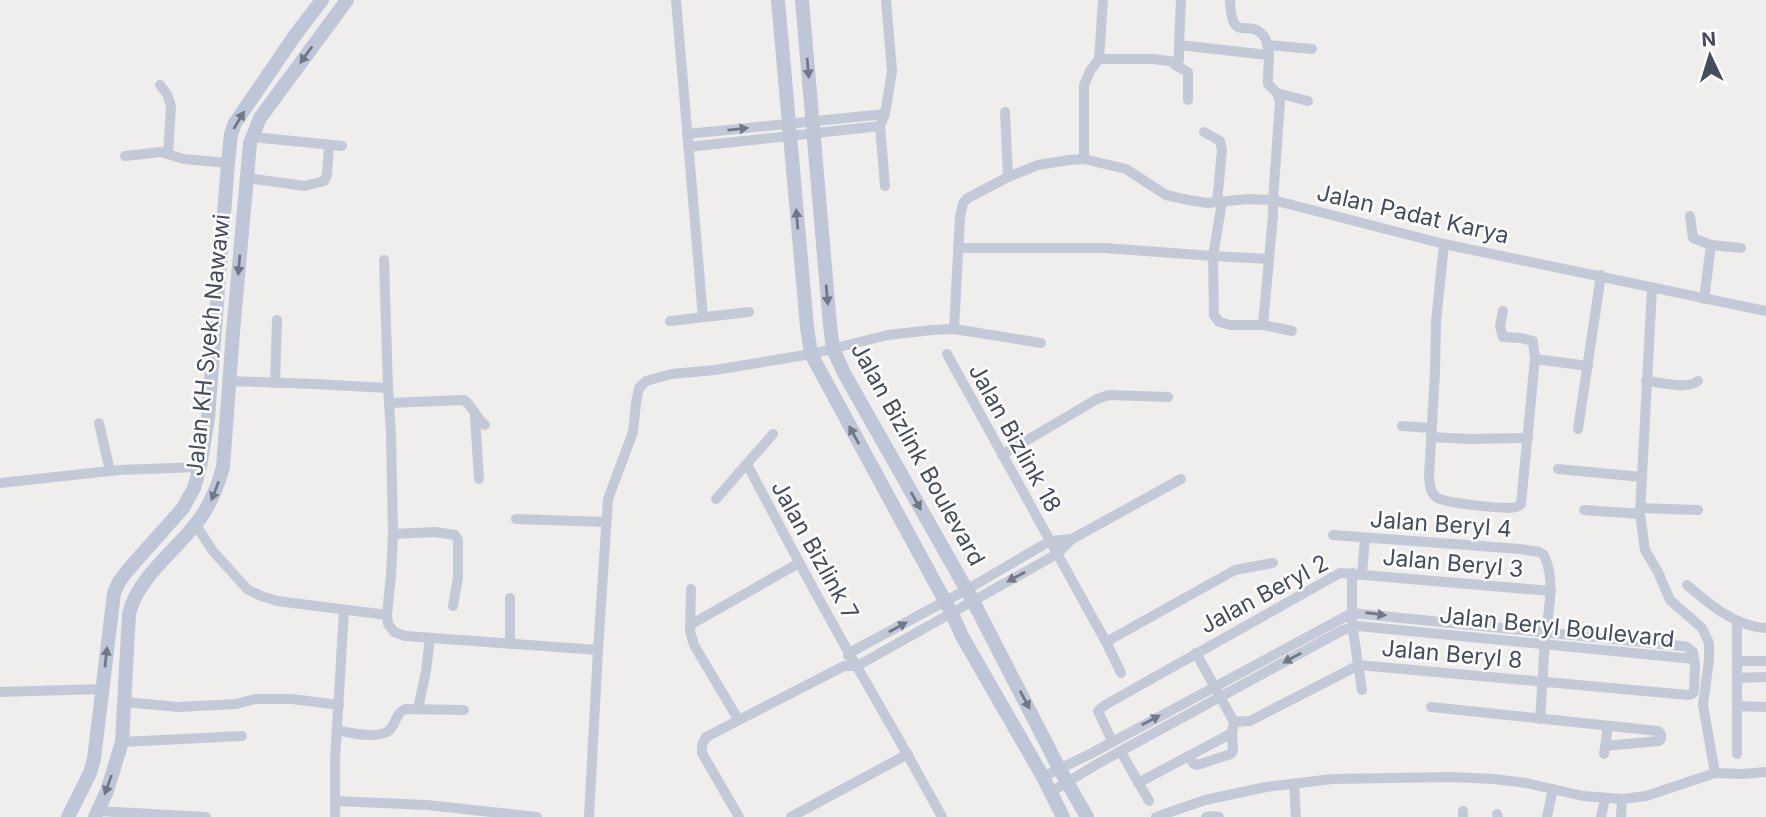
<svg xmlns="http://www.w3.org/2000/svg" width="1766" height="817" font-family="Inter,sans-serif">
<style>
.lines{fill:none;stroke-linecap:round;stroke-linejoin:round}
.street{stroke:#c3c9d6;stroke-width:10}
.secondary{stroke:#bfc6d8;stroke-width:14}
.oneway{fill:#707787}
.oneway2{fill:#717887}
.labels{text-anchor:middle;dominant-baseline:central;stroke-width:5;stroke-linejoin:round;paint-order:stroke}
.street-label{font-size:23px;fill:#454c5c;stroke:#fff}
</style>
<rect width="100%" height="100%" fill="#f0eeed"/>
<g class="lines">
<!-- street -->
<g class="street">
<path d="M676,0L703,317"/>
<path d="M1181,0L1179,45L1268,55"/>
<path d="M1230,0C1232,46 1247,17 1263,35C1273,47 1267,70 1268,84L1277,93L1280,102L1273,200L1444,244L1766,311"/>
<path d="M1267,45L1312,49"/>
<path d="M1099,59H1153L1176,62L1179,60V45"/>
<path d="M1173,62L1175,65L1188,72V100"/>
<path d="M160,85L167,94L171,106L168,154"/>
<path d="M1277,93L1308,101"/>
<path d="M1005,112L1008,177"/>
<path d="M1204,132L1220,141L1222,150L1217,202"/>
<path d="M687,134L885,114"/>
<path d="M253,137L342,146"/>
<path d="M688,147L880,126"/>
<path d="M125,156L161,152L184,159L228,163"/>
<path d="M1084,159V85L1090,71L1099,59L1103,0"/>
<path d="M247,178L305,186L324,181L327,175L329,145"/>
<path d="M885,186L880,126L885,114L892,71L886,0"/>
<path d="M1222,202L1213,256L1214,315L1219,322L1230,325H1263L1292,331"/>
<path d="M1690,216L1693,238L1711,245L1704,299"/>
<path d="M1444,244L1436,322L1435,372L1429,477C1430,485 1430,492 1436,497C1444,503 1506,510 1516,507C1518,506 1519,505 1521,504L1535,359L1588,366"/>
<path d="M1711,245L1741,248"/>
<path d="M958,248H1105L1213,256L1269,259"/>
<path d="M384,260L388,388"/>
<path d="M1652,288L1640,514L1645,550L1658,572L1670,600L1702,628L1709,643V660L1703,705L1715,773"/>
<path d="M1503,311L1500,326L1503,337L1521,338L1533,341L1535,359"/>
<path d="M670,321L749,312"/>
<path d="M954,329L960,217L963,203L968,198L1008,177L1038,165L1069,160L1084,159L1126,169L1166,195L1188,200L1208,203L1247,199L1273,200V216L1263,325"/>
<path d="M947,354L1106,642L1121,673"/>
<path d="M230,381L314,384L388,388L391,434L393,534L391,575L387,615L388,624L394,632L405,636L598,650L589,817"/>
<path d="M1646,381C1660,382 1687,390 1698,381"/>
<path d="M275,383L277,320"/>
<path d="M389,403L464,400C473,406 476,418 485,425"/>
<path d="M475,416L479,479"/>
<path d="M99,423L110,471"/>
<path d="M1402,426L1431,428"/>
<path d="M1578,429L1601,275"/>
<path d="M1431,437L1468,439L1528,438"/>
<path d="M1002,455L1097,399L1109,395L1168,397"/>
<path d="M747,464C780,527 814,591 849,653C881,708 912,762 942,817"/>
<path d="M1558,469L1642,477"/>
<path d="M0,483L119,470L200,467"/>
<path d="M716,499L773,434"/>
<path d="M1640,508L1698,510"/>
<path d="M1584,510L1640,514"/>
<path d="M516,519L606,522"/>
<path d="M196,525L212,550L247,589L261,596L277,601L387,615"/>
<path d="M393,534L435,532L455,535L458,540V577L453,606"/>
<path d="M1333,535L1520,549L1539,552L1544,555C1557,583 1547,614 1545,642C1543,668 1542,694 1540,719"/>
<path d="M1352,573V624L1362,690"/>
<path d="M1362,574L1365,538"/>
<path d="M1687,585C1709,604 1736,627 1766,628"/>
<path d="M691,589L690,631L694,645L738,719"/>
<path d="M1737,621V754"/>
<path d="M690,625L799,563"/>
<path d="M1106,642L1235,570L1273,563"/>
<path d="M510,644V598"/>
<path d="M598,650L608,499L633,432L636,403L639,388L646,381L672,374L715,370L811,354L888,335L932,330L954,329L1041,343"/>
<path d="M1196,653L1234,722"/>
<path d="M848,656L849,653L966,590L1050,541L1072,539"/>
<path d="M1737,661H1766"/>
<path d="M1737,678L1766,677"/>
<path d="M0,692L103,689"/>
<path d="M125,702L178,707L236,704L255,699H292L339,705"/>
<path d="M1737,706L1766,707"/>
<path d="M1431,707L1658,731L1661,734V739L1659,741L1605,746"/>
<path d="M418,709L426,671L430,638"/>
<path d="M337,730C350,733 384,741 392,727C397,719 396,714 405,709L464,710"/>
<path d="M1112,741L1098,711L1105,705L1340,573L1551,591"/>
<path d="M122,742L242,736"/>
<path d="M1121,752L1149,801"/>
<path d="M1604,754L1608,726"/>
<path d="M1188,756L1194,764L1197,765L1231,754L1233,751L1232,733"/>
<path d="M1043,777L1092,753L1352,613L1682,646L1687,647L1693,652L1695,664L1694,692L1692,694L1688,695L1359,665L1250,721L1234,722"/>
<path d="M1138,783L1232,733L1234,722"/>
<path d="M1294,784L1296,817"/>
<path d="M1051,792L1099,763L1343,630L1358,626L1694,659"/>
<path d="M336,801L427,805L537,817"/>
<path d="M98,811L206,817"/>
<path d="M1463,811V817"/>
<path d="M1497,814L1498,817"/>
<path d="M335,817V760L344,610"/>
<path d="M739,817L702,753V745L706,737L844,666H857L1057,554L1072,539L1181,479"/>
<path d="M791,817L908,754"/>
<path d="M1156,817L1205,800L1266,787L1332,779L1451,777L1494,779L1526,783L1583,796L1622,799L1646,796L1715,773L1742,774L1766,772"/>
<path d="M1206,817L1210,816L1219,817"/>
<path d="M1547,817L1553,789"/>
<path d="M1601,817L1605,799"/>
<path d="M1621,817L1622,799"/>
</g>
<!-- secondary -->
<g class="secondary">
<path d="M778,0L807,327L811,354L952,614L962,636L1043,777L1063,817"/>
<path d="M802,0L830,325L833,349L844,373L973,601L1059,768L1087,817"/>
<path d="M68,817L90,773L94,759L114,593L119,582L127,571L183,508L194,488L200,467L208,418L211,379L228,163L231,134L235,123L296,34L322,0"/>
<path d="M95,817L107,791L122,742L129,614C137,579 172,554 194,526C209,509 217,489 223,467L233,332L250,143L260,118L347,0"/>
</g>
</g>
<!-- one-way arrows -->
<defs><path id="oneway-solid" d="M-6-.8H1V-3.2L6.5 0L1 3.2V.8H-6Z" transform="scale(1.75)"/></defs>
<g class="oneway">
<use href="#oneway-solid" transform="translate(306 55) rotate(126)"/>
<use href="#oneway-solid" transform="translate(808 68) rotate(85)"/>
<use href="#oneway-solid" transform="translate(239 120) rotate(-59)"/>
<use href="#oneway-solid" transform="translate(797 219) rotate(-95)"/>
<use href="#oneway-solid" transform="translate(239 265) rotate(95)"/>
<use href="#oneway-solid" transform="translate(827 295) rotate(85)"/>
<use href="#oneway-solid" transform="translate(854 435) rotate(-119)"/>
<use href="#oneway-solid" transform="translate(215 491) rotate(111)"/>
<use href="#oneway-solid" transform="translate(916 501) rotate(61)"/>
<use href="#oneway-solid" transform="translate(106 657) rotate(-84)"/>
<use href="#oneway-solid" transform="translate(1025 700) rotate(62)"/>
<use href="#oneway-solid" transform="translate(108 785) rotate(110)"/>
</g>
<g class="oneway2">
<use href="#oneway-solid" transform="translate(738 129) rotate(-6)"/>
<use href="#oneway-solid" transform="translate(1016 577) rotate(151)"/>
<use href="#oneway-solid" transform="translate(1376 614) rotate(7)"/>
<use href="#oneway-solid" transform="translate(898 627) rotate(-28)"/>
<use href="#oneway-solid" transform="translate(1292 658) rotate(151)"/>
<use href="#oneway-solid" transform="translate(1151 720) rotate(-28)"/>
</g>
<g class="labels">
<!-- street labels -->
<g class="street-label">
<text transform="translate(1413 214) rotate(13)">Jalan Padat Karya</text>
<text transform="translate(208 345) rotate(-84)">Jalan KH Syekh Nawawi</text>
<text transform="translate(1015 438) rotate(61)">Jalan Bizlink 18</text>
<text transform="translate(918 454) rotate(61)">Jalan Bizlink Boulevard</text>
<text transform="translate(1441 524) rotate(4)">Jalan Beryl 4</text>
<text transform="translate(815 550) rotate(61)">Jalan Bizlink 7</text>
<text transform="translate(1453 563) rotate(5)">Jalan Beryl 3</text>
<text transform="translate(1264 594) rotate(-28)">Jalan Beryl 2</text>
<text transform="translate(1557 627) rotate(6)">Jalan Beryl Boulevard</text>
<text transform="translate(1452 654) rotate(5)">Jalan Beryl 8</text>
</g>
</g>
<!-- north arrow -->
<g transform="translate(1710 56) rotate(356)" stroke="#ffffff" stroke-width="5" paint-order="stroke">
<path d="M0-5L12 26L0 18L-12 26Z" fill="#454c5c"/>
<text y="-10" font-size="19" font-weight="bold" text-anchor="middle" fill="#454c5c">N</text>
</g>
</svg>
